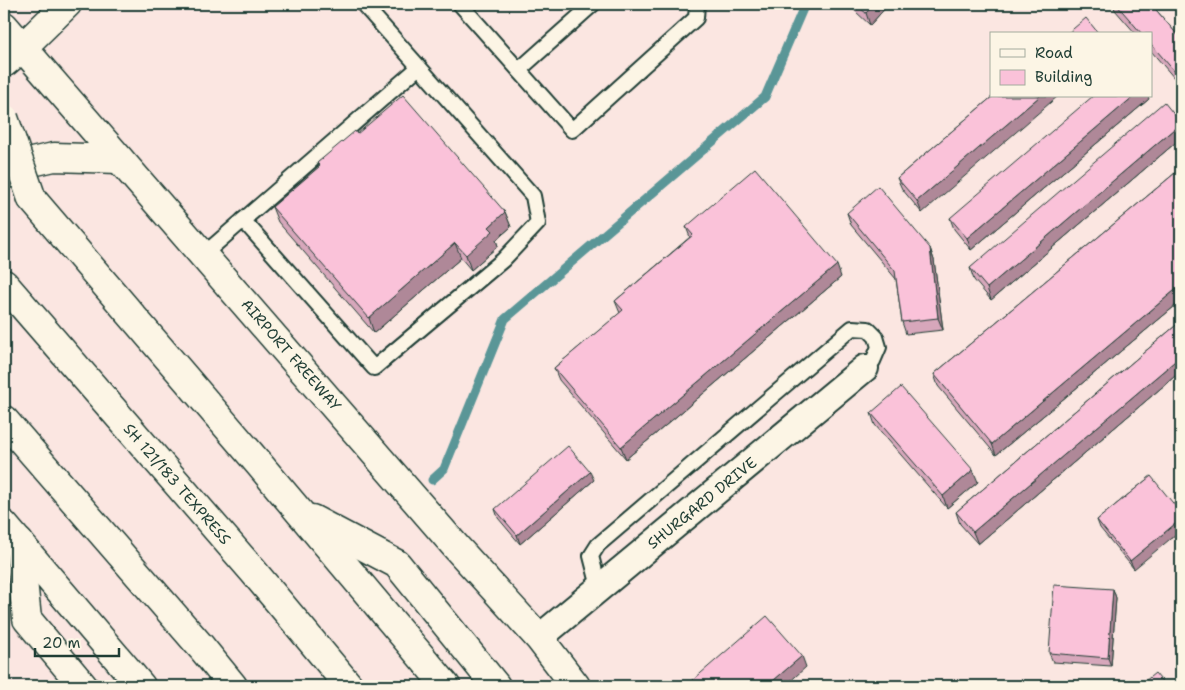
<svg xmlns="http://www.w3.org/2000/svg" width="1185" height="690" font-family="'Shantell Sans',sans-serif">
<style>
.lines{fill:none;stroke-linecap:round;stroke-linejoin:round}
.stream{stroke:#5a9697;stroke-width:9}
.service-casing{stroke:#1f3d34;stroke-width:18}
.minor-casing{stroke:#1f3d34;stroke-width:30}
.secondary-casing{stroke:#1f3d34;stroke-width:31}
.motorway-casing{stroke:#1f3d34;stroke-width:31}
.service{stroke:#fcf5e5;stroke-width:14}
.minor{stroke:#fcf5e5;stroke-width:26}
.secondary{stroke:#fcf5e5;stroke-width:28}
.motorway{stroke:#fcf5e5;stroke-width:28}
.motorway-bridge-casing{stroke:#1f3d34;stroke-width:31;stroke-linecap:butt}
.motorway-bridge{stroke:#fcf5e5;stroke-width:28}
.wall{fill:#d7a7bb;stroke:#1f3d34}
.shaded-wall{fill:#af8898;stroke:#1f3d34}
.building{fill:#fac2d9;stroke:#1f3d34}
.labels{text-anchor:middle;dominant-baseline:central;stroke-width:4.5;stroke-linejoin:round;paint-order:stroke}
.street-label{font-size:15px;fill:#1f3d34;stroke:#fcf5e5}
</style>
<rect width="100%" height="100%" fill="#fbe6e1"/>
<filter id="ink" filterUnits="userSpaceOnUse"><feTurbulence type="fractalNoise" baseFrequency=".02" numOctaves="2"/><feDisplacementMap in="SourceGraphic" scale="10" xChannelSelector="R" yChannelSelector="G"/><feConvolveMatrix kernelMatrix="1 2 1 2 8 2 1 2 1" color-interpolation-filters="sRGB"/></filter>
<g filter="url(#ink)">
<g class="lines">
<!-- stream -->
<path class="stream" d="M432,480L444,469L505,319L765,97L805,4"/>
<defs>
<g id="service">
<path d="M460,4L572,130L696,18L697,4"/>
<path d="M519,70L593,4"/>
<path d="M243,220L374,368L503,260L538,223L533,196L419,67"/>
<path d="M203,255L419,67L363,4"/>
<path d="M599,587L591,556L598,545L852,328L868,329L876,337L879,347L873,361L865,368"/>
</g>
<path id="minor" d="M539,638L865,368"/>
<g id="secondary">
<path d="M4,26L457,548L539,638L576,686"/>
<path d="M4,63L22,48L67,4"/>
<path d="M4,175L23,164L54,157L119,159"/>
</g>
<g id="motorway">
<path d="M32,199L259,464L446,686"/>
<path d="M4,284L253,571L349,686"/>
<path d="M4,420L202,648L233,686"/>
<path d="M312,519L397,564L496,686"/>
<path d="M4,525L141,686"/>
<path d="M19,542L27,619L83,686"/>
</g>
</defs>
<!-- service casing -->
<use href="#service" class="service-casing"/>
<!-- minor casing -->
<use href="#minor" class="minor-casing"/>
<!-- secondary casing -->
<use href="#secondary" class="secondary-casing"/>
<!-- motorway casing -->
<use href="#motorway" class="motorway-casing"/>
<!-- service -->
<use href="#service" class="service"/>
<!-- minor -->
<use href="#minor" class="minor"/>
<!-- secondary -->
<use href="#secondary" class="secondary"/>
<!-- motorway -->
<use href="#motorway" class="motorway"/>
<defs>
<path id="motorway-bridge" d="M4,118L32,199"/>
</defs>
<!-- motorway-bridge casing -->
<use href="#motorway-bridge" class="motorway-bridge-casing"/>
<!-- motorway-bridge -->
<use href="#motorway-bridge" class="motorway-bridge"/>
</g>
<!-- wall -->
<g class="wall">
<path d="M852,4H889L870,25L855,11Z"/>
<path d="M1113,4H1151L1181,39V86L1151,51V34H1136L1115,10Z"/>
<path d="M993,96L922,213L902,189L897,178Z"/>
<path d="M1149,99L971,250L954,229L950,218Z"/>
<path d="M1181,124V138L991,300L974,280L970,268Z"/>
<path d="M357,134L505,212L511,227L496,240L498,246L471,270L461,258L374,333L278,222L272,207L319,167L317,163Z"/>
<path d="M1181,168V301L996,455L938,386L934,374Z"/>
<path d="M847,213L930,248L934,260L943,330L906,334L902,322L896,279L851,225Z"/>
<path d="M686,227L841,277L626,459L559,380L554,368L620,313L615,301L690,237Z"/>
<path d="M1181,321V371L978,544L960,524L956,512Z"/>
<path d="M871,413L978,482L947,508L875,425Z"/>
<path d="M1151,476L1134,569L1100,528L1097,520Z"/>
<path d="M594,480L520,544L498,518L495,509Z"/>
<path d="M1113,589L1116,598L1111,666L1053,662L1049,653Z"/>
</g>
<!-- shaded-wall -->
<g class="shaded-wall">
<path d="M874,4H889L870,25L866,13Z"/>
<path d="M1040,96H1058L922,213L917,201Z"/>
<path d="M1134,96H1148L1149,99L971,250L967,238Z"/>
<path d="M1181,123V138L991,300L987,288Z"/>
<path d="M505,212L511,227L496,240L498,246L471,270L466,255L489,227Z"/>
<path d="M455,243L461,258L374,333L369,318Z"/>
<path d="M930,248L934,260L943,330L938,318Z"/>
<path d="M837,265L841,277L626,459L621,447Z"/>
<path d="M1181,285V301L996,455L992,444Z"/>
<path d="M1181,356V371L978,544L973,532Z"/>
<path d="M973,470L978,482L947,508L943,496Z"/>
<path d="M590,472L594,480L520,544L517,535Z"/>
<path d="M1181,519V530L1134,569L1130,561Z"/>
<path d="M1113,589L1116,598L1111,666L1108,658Z"/>
<path d="M802,656L806,667L785,686H767Z"/>
</g>
<!-- building -->
<g class="building">
<path d="M855,4H874L866,13Z"/>
<path d="M1116,4H1151L1181,39V79L1151,44V34H1142Z"/>
<path d="M1086,18L1099,34H1067Z"/>
<path d="M403,95L505,212L489,227L493,231L466,255L455,243L369,318L272,207L320,166L317,163L355,131L357,134Z"/>
<path d="M993,96H1040L917,201L897,178Z"/>
<path d="M1093,96H1134L967,238L950,218Z"/>
<path d="M1164,102L1181,123L987,288L970,268Z"/>
<path d="M755,168L837,265L621,447L554,368L623,310L615,301L693,235L686,227Z"/>
<path d="M1181,168V285L992,444L934,374Z"/>
<path d="M878,186L930,248L938,318L902,322L895,271L847,213Z"/>
<path d="M1181,321V356L973,532L956,512Z"/>
<path d="M901,387L973,470L943,496L871,413Z"/>
<path d="M568,446L590,472L517,535L495,509Z"/>
<path d="M1151,476L1181,513V519L1130,561L1097,520Z"/>
<path d="M1054,585L1113,589L1108,658L1049,653Z"/>
<path d="M767,616L802,656L767,686H686Z"/>
<path d="M1155,673L1166,686H1139Z"/>
</g>
</g>
<g class="labels">
<!-- street labels -->
<g class="street-label">
<text transform="translate(291 355) rotate(49)">AIRPORT FREEWAY</text>
<text transform="translate(177 484) rotate(49)">SH 121/183 TEXPRESS</text>
<text transform="translate(702 503) rotate(-39)">SHURGARD DRIVE</text>
</g>
</g>
<!-- margin -->
<rect width="1185" height="690" fill="none" stroke="#fcf5e5" stroke-width="20"/>
<rect x="10" y="10" width="1165" height="670" fill="none" stroke="#1f3d34" stroke-width="2" filter="url(#ink)"/>
<!-- legend -->
<rect x="990" y="32" width="162" height="65" fill="#fcf5e5" stroke="#a4ab9e"/>
<rect x="1000" y="49" width="25" height="8" fill="#fcf5e5" stroke="#a4ab9e"/>
<text x="1035" y="58" font-size="15" fill="#1f3d34">Road</text>
<rect x="1000" y="70" width="25" height="15" fill="#fac2d9" stroke="#a4ab9e"/>
<text x="1035" y="82" font-size="15" fill="#1f3d34">Building</text>
<!-- scale -->
<path d="M35 648v8h84v-8" fill="none" stroke="#1f3d34" stroke-width="2.5"/>
<text x="42" y="648" font-size="15" fill="#1f3d34" stroke="#fcf5e5" stroke-width="4" paint-order="stroke">20 m</text>
</svg>
